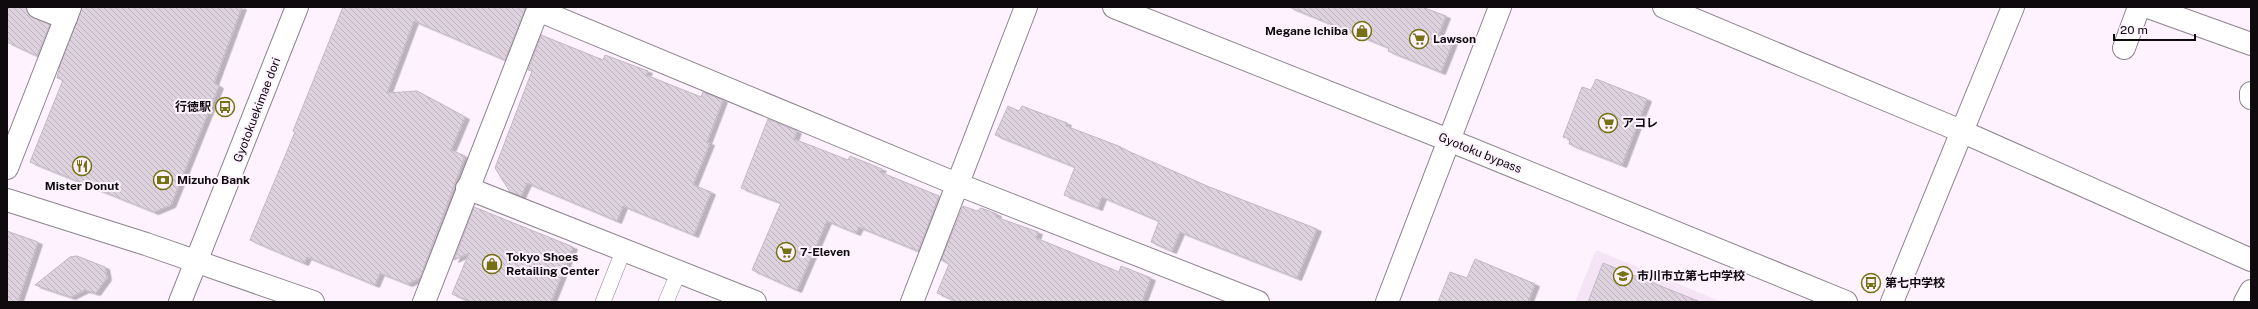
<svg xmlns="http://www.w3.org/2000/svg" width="2258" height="309" font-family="'Public Sans','Noto Sans JP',sans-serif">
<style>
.built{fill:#f4e4f6}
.building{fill:url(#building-back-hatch);stroke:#c3b8c3;filter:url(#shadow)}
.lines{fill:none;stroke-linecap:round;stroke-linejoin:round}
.lane-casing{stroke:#8d838e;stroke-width:16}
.street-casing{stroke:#8d838e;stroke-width:24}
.secondary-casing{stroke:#8d838e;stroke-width:24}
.primary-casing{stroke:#8d838e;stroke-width:24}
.lane{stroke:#fff;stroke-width:15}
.street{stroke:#fff;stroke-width:22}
.secondary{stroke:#fff;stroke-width:22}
.primary{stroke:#fff;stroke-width:22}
.labels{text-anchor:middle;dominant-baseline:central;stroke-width:4;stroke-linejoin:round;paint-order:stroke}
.poi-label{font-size:12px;font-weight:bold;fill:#0e0a0e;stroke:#fdf2fe;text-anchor:start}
.street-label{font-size:12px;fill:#0e0a0e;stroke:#fdf2fe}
</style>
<defs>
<pattern id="building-back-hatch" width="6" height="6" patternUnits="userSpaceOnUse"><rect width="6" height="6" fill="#ddd2de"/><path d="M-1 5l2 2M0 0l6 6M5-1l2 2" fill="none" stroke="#bcb3bd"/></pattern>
<filter id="shadow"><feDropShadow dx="4.5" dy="2.5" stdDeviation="0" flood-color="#0004"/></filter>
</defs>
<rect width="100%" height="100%" fill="#fdf2fe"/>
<!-- built -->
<path class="built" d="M1596,250L1722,302H1575Z"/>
<!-- building -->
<g class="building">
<path d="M7,7H26L29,15L50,25L37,56L7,42Z"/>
<path d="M82,7H242L214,83L219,86L171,205L154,212L30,162L63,80L57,78L60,66Z"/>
<path d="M343,7H526L505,60L414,21L387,93L417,91L465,117L451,150L465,156L420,278L408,284L380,273L375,285L307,257L304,263L250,240L295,132L293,131Z"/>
<path d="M1289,7H1422L1446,16L1438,36L1453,42L1441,72L1388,51L1389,48Z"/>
<path d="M541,35L603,60L605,55L648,71L646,75L701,97L703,92L723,100L707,142L710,143L693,185L711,192L694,235L623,206L617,221L527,183L521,196L510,192L495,168L532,71L528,70Z"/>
<path d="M1596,79L1647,99L1622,165L1569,144L1570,139L1563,137L1582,87L1591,90Z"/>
<path d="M1008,106L1019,111L1022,106L1067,123L1066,126L1121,147V148L1207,186L1317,229L1297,278L1180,232L1172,251L1151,242L1159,221L1102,197L1098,208L1064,195L1075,167L995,135Z"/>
<path d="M768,119L797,131L794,139L848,160L850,156L882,169L880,172L939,196L918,251L859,227L856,233L827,221L797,290L752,270L781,203L741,188Z"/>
<path d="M963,206L977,211L981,208L997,214L996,217L1038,232L1036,238L1119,272L1121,266L1151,278L1142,302H958L937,293L949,264L941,260Z"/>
<path d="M474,207L573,247L551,302H471L452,294L469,253L454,260Z"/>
<path d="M7,231L38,242L18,302H7Z"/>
<path d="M77,256L105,267L107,278L96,293L85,290L71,297L35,285L70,257Z"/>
<path d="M1475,259L1535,284L1528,302H1438L1450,272L1467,278Z"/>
<path d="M1603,263L1698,301V302H1588Z"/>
</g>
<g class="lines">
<defs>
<g id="lane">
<path d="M603,302L624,249"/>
<path d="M666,302L679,271"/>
</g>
<g id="street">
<path d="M38,7L66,18"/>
<path d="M1664,7L1961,131L2251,260"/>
<path d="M2148,7L2251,44"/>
<path d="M538,10L947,180L1258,302"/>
<path d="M2124,48L2139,7"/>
<path d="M2251,93V98"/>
<path d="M7,168L70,7"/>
<path d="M467,188L755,302"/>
<path d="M7,200L146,244L313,302"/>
<path d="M424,302L539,7"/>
<path d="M1892,302L2013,7"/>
</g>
<g id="secondary">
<path d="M180,302L297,7"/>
<path d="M912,302L1026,7"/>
<path d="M1387,302L1500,7"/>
<path d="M2245,302L2251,291"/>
</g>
<path id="primary" d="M1114,7L1471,149L1846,302"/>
</defs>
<!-- lane casing -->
<use href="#lane" class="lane-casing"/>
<!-- street casing -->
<use href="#street" class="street-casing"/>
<!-- secondary casing -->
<use href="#secondary" class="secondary-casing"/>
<!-- primary casing -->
<use href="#primary" class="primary-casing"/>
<!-- lane -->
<use href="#lane" class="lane"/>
<!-- street -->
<use href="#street" class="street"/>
<!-- secondary -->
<use href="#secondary" class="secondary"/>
<!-- primary -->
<use href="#primary" class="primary"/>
</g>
<!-- icons -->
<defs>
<symbol id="shop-ring" viewBox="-11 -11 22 22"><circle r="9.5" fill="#fdf2fe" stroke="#767112" stroke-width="1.5"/><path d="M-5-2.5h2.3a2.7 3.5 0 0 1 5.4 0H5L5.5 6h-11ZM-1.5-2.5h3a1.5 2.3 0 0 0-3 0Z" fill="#767112"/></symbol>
<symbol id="supermarket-ring" viewBox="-11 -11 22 22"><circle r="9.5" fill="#fdf2fe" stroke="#767112" stroke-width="1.5"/><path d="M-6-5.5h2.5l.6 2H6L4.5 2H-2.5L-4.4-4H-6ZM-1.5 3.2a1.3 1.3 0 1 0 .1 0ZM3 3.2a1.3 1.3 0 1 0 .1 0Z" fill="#767112"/></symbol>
<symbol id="bus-ring" viewBox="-11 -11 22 22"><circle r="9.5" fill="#fdf2fe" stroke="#767112" stroke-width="1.5"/><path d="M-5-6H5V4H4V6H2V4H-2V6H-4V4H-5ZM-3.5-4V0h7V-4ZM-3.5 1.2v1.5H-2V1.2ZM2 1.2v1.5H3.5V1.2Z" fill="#767112"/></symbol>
<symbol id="restaurant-ring" viewBox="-11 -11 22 22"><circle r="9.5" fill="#fdf2fe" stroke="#767112" stroke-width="1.5"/><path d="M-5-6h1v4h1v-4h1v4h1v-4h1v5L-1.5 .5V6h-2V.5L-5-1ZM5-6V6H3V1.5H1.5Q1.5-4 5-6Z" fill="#767112"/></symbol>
<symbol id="bank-ring" viewBox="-11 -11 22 22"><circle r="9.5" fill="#fdf2fe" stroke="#767112" stroke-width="1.5"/><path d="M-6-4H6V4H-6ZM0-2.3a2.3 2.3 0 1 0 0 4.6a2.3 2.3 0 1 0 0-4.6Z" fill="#767112"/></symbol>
<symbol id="school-ring" viewBox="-11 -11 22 22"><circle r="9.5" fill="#fdf2fe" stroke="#767112" stroke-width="1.5"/><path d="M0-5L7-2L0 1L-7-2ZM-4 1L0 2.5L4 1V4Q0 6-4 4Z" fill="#767112"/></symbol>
</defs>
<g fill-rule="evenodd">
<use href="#shop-ring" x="1351" y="20" width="22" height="22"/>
<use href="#supermarket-ring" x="1408" y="28" width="22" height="22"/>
<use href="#bus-ring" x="214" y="96" width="22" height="22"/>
<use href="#supermarket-ring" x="1597" y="112" width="22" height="22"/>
<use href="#restaurant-ring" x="71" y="155" width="22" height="22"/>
<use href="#bank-ring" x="152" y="169" width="22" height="22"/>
<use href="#supermarket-ring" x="775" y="241" width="22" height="22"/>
<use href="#shop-ring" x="481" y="253" width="22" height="22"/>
<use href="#school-ring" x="1612" y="265" width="22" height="22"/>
<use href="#bus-ring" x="1860" y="272" width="22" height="22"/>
</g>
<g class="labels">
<!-- poi labels -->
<g class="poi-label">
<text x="1348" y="31" text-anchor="end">Megane Ichiba</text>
<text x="1433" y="39">Lawson</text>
<text x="211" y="107" text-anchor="end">行徳駅</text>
<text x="1622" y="123">アコレ</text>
<text x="177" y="180">Mizuho Bank</text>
<text x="82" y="186" text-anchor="middle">Mister Donut</text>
<text x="800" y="252">7-Eleven</text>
<text x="506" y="257">Tokyo Shoes<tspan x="506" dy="14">Retailing Center</tspan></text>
<text x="1637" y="276">市川市立第七中学校</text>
<text x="1885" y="283">第七中学校</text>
</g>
<!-- street labels -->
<g class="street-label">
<text transform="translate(257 110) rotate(-69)">Gyotokuekimae dori</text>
<text transform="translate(1480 153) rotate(22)">Gyotoku bypass</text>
</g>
</g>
<!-- border -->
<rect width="2258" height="309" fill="none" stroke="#0e0a0e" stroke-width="16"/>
<!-- scale -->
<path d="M2114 34v6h81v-6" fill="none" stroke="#0e0a0e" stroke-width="2"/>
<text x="2120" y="34" font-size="12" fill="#0e0a0e" stroke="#fdf2fe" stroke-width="3" paint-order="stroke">20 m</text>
</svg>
